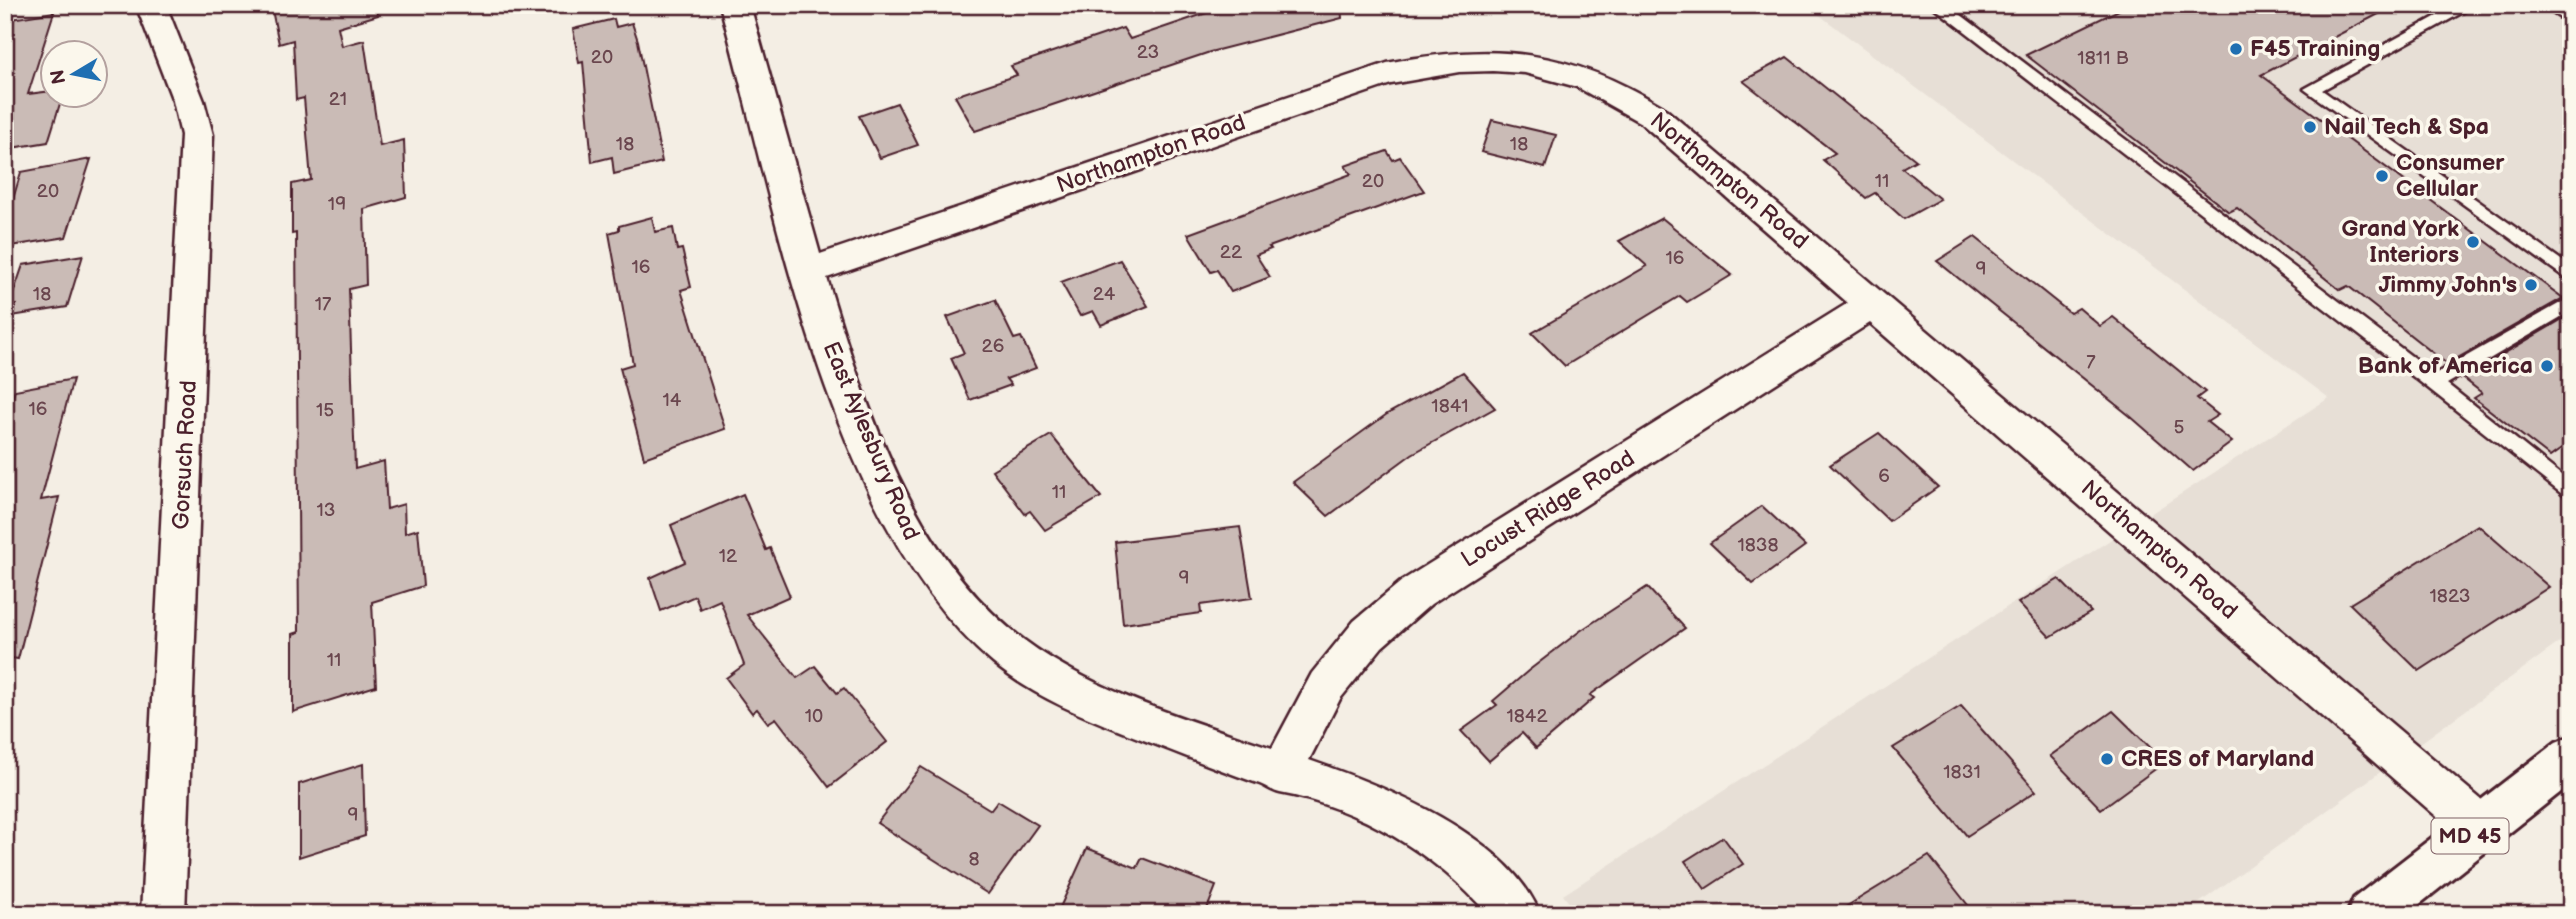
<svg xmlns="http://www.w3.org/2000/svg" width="2576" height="919" font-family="'Balsamiq Sans',sans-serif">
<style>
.built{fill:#e7dfd6}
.building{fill:#cabbb6;stroke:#4a1f2b;stroke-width:2}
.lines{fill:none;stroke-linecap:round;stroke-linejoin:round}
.lane-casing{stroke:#4a1f2b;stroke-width:5}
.street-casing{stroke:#4a1f2b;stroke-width:5}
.primary-casing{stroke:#4a1f2b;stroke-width:6}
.lane{fill:#fbf7ec;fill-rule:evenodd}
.street{fill:#fbf7ec;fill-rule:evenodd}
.primary{fill:#fbf7ec;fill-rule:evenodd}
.poi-dot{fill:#1f6fb2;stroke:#fbf7ec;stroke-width:2.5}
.labels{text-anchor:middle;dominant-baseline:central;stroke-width:7;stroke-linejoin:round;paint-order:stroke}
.number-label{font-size:19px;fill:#6a464e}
.shield{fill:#fbf7ec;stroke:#7f6065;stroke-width:2}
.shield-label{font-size:21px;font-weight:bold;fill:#4a1f2b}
.poi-label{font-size:23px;font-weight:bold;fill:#4a1f2b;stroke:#fbf7ec;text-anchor:start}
.street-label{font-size:23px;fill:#4a1f2b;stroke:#fbf7ec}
</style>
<rect width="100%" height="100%" fill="#f4eee4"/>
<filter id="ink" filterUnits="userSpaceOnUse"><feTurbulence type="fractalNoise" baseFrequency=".0143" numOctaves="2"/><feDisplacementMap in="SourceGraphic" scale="14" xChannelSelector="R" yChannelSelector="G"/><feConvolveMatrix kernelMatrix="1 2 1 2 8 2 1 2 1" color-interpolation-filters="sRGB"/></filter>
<g filter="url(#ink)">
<!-- built -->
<path class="built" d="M1806,5H2571V634L2184,914H1578L1563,895L2329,398Z"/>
<!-- building -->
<g class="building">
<path d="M271,5H376L378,15L338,27L342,46L364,40L380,146L404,140L406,197L364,209L366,285L349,289L355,469L384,461L387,509L404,504L405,533L418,529L423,586L372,602L376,686L293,712V634L299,632L296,233L292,234V184L311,180L304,98L296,100L293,40L279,44Z"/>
<path d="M1230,5H1341L1342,18L1210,52L975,131L955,96L1017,75L1011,66L1123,28L1130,39Z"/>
<path d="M2129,5H2396L2261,75L2563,298L2447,364L2348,286L2340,290L2237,208L2229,212L2026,55Z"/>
<path d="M54,12L28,94L52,91V94H63L48,142L5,149V20Z"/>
<path d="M614,19L616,27L632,23L638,41L662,162L614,174L612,157L592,162L583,62L579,63L573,29Z"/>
<path d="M1787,57L1916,160L1902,168L1940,199L1904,219L1875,193L1866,198L1823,160L1835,153L1743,81Z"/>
<path d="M897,103L918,145L880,158L859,116Z"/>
<path d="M1492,120L1556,135L1545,168L1481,152Z"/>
<path d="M1387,151L1393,160L1400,157L1424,191L1269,247L1271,249L1256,255L1270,277L1231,292L1217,270L1211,272L1188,234L1351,174L1345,166Z"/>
<path d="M91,159L66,237L5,247V226L21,172Z"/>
<path d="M652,217L655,232L673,228L677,250L682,249L691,287L681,290L725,429L644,458L620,368L633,364L609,233L619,230V226Z"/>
<path d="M1662,218L1732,275L1687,302L1680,296L1565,366L1532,333L1647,266L1619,241Z"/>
<path d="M1975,237L2070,313L2079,308L2100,326L2113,317L2205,392L2197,398L2218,415L2207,422L2232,442L2193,471L2130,416L1937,261Z"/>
<path d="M83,255L67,307L12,316L16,305L9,306L23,265Z"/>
<path d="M1120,260L1148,306L1101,325L1093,311L1080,316L1061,282Z"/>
<path d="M995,300L1014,339L1021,337L1036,368L1006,379L1011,385L970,400L951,358L964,353L947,317Z"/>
<path d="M2571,314V442L2550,457L2474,398L2482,393L2463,378Z"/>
<path d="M1463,372L1495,408L1412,454L1328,516L1293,482L1387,414Z"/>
<path d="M73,379L41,500L59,497L18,659L5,657V403L11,402L15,390Z"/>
<path d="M1879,433L1938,487L1889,521L1830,465Z"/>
<path d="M1051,435L1101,497L1045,530L1030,511L1025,514L992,470Z"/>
<path d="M743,494L766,550L770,548L790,596L747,615L797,678L815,666L837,693L844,688L887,742L829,787L776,718L768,723L757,709L752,713L726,678L744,665L720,600L700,609L695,596L661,611L650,578L685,562L671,525Z"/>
<path d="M1762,506L1805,546L1753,584L1710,543Z"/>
<path d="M2478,525L2549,587L2419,671L2350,604Z"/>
<path d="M1240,527L1252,598L1200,605L1201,613L1123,624L1115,542Z"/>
<path d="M2059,579L2091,612L2050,637L2018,603Z"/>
<path d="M1647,587L1685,628L1590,695L1594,698L1536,748L1522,733L1489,761L1461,731L1497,705L1493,701L1528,671L1580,631Z"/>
<path d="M1961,706L2036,791L1967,836L1893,748Z"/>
<path d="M2113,711L2165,762L2101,809L2050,756Z"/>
<path d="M363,764L365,836L299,857V784Z"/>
<path d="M921,767L991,810L998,801L1038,825L988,894L877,823Z"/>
<path d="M1723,837L1743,864L1705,889L1685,861Z"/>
<path d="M1087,848L1137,868L1142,858L1216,886L1205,914H1057Z"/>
<path d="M1929,856L1975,914H1834Z"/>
</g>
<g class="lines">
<defs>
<g id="lane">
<path d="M1931,5H1948L2435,374L2571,297V311L2447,384L2571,483V501L2428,388Z"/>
<path d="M2457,5H2476L2322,90L2571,267V282L2304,89Z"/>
<path d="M2540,5H2558L2571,13V25Z"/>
</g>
<g id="street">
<path d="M136,5H166L204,101L213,135L185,914H141L181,135L173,101Z"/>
<path d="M720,5H750L820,254L1387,63C1494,42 1569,49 1663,107L2496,812L2502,827L2496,842L2481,848L2466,842L1870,323L1431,604L1382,647L1340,699L1309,760C1384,786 1508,835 1540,914H1488C1436,854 1358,807 1280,793C1271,791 1265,785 1257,783C1222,771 1188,757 1154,744C1100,723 1038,701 993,663C828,523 776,209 720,5ZM1493,71L1525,73L1577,87L1641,123L1848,303L1403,580L1354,621L1312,673L1272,748C1189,720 1095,693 1024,640C912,556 866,407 827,278L1391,84L1459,72Z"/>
</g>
<path id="primary" d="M2571,736V784L2407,914H2347L2354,898L2556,742Z"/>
</defs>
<!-- lane casing -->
<use href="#lane" class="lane-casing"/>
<!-- street casing -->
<use href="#street" class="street-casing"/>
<!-- primary casing -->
<use href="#primary" class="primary-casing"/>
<!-- lane -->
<use href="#lane" class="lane"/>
<!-- street -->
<use href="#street" class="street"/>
<!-- primary -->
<use href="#primary" class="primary"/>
</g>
</g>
<!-- markers -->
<g class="poi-dot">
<circle cx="2236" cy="49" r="7"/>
<circle cx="2310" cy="127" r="7"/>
<circle cx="2382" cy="176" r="7"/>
<circle cx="2473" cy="242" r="7"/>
<circle cx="2531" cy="285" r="7"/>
<circle cx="2547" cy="366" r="7"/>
<circle cx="2107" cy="759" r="7"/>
</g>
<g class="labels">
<!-- number labels -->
<g class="number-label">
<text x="1148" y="52">23</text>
<text x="602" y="57">20</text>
<text x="2103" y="58">1811 B</text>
<text x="338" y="99">21</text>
<text x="625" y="144">18</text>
<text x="1519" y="144">18</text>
<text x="1373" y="181">20</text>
<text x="1882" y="181">11</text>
<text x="48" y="191">20</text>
<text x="337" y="204">19</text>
<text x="1231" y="252">22</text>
<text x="1675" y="258">16</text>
<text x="641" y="267">16</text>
<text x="1981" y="269">9</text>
<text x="42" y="294">18</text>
<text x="1104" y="294">24</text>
<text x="323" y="304">17</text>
<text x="993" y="346">26</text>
<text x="2091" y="362">7</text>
<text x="672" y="400">14</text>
<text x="1450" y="406">1841</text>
<text x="38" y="409">16</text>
<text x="325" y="410">15</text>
<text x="2179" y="427">5</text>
<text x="1884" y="476">6</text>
<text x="1059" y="492">11</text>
<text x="326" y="510">13</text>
<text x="1758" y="545">1838</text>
<text x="728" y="556">12</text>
<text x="1184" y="578">9</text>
<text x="2450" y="596">1823</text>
<text x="334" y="660">11</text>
<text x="814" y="716">10</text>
<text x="1527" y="716">1842</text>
<text x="1962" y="772">1831</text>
<text x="353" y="815">9</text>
<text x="974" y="859">8</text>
</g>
<!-- shield labels -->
<rect class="shield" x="2431.5" y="818.5" width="77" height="35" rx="5"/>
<g class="shield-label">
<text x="2470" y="836">MD 45</text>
</g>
<!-- poi labels -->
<g class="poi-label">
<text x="2250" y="49">F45 Training</text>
<text x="2324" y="127">Nail Tech &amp; Spa</text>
<text x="2396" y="163">Consumer<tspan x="2396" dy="26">Cellular</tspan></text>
<text x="2459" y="229" text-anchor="end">Grand York<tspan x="2459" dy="26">Interiors</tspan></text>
<text x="2517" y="285" text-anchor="end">Jimmy John's</text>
<text x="2533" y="366" text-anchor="end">Bank of America</text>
<text x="2121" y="759">CRES of Maryland</text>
</g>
<!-- street labels -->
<g class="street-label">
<text transform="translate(1151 154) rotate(-19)">Northampton Road</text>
<text transform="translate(1729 181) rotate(40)">Northampton Road</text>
<text transform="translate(871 441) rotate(67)">East Aylesbury Road</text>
<text transform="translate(185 455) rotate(-87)">Gorsuch Road</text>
<text transform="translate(1548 509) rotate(-32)">Locust Ridge Road</text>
<text transform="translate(2159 550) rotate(41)">Northampton Road</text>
</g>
</g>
<!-- margin -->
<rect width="2576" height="919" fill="none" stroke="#fbf7ec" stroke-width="28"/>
<rect x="14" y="14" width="2548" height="891" fill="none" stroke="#4a1f2b" stroke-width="2.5" filter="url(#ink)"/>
<!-- north arrow -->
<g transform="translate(74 74) rotate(260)"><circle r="33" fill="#fbf7ec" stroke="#b4a19f" stroke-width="2"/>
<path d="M0-5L12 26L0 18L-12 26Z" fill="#1f6fb2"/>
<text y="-10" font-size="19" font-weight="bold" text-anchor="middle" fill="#4a1f2b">N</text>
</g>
</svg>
